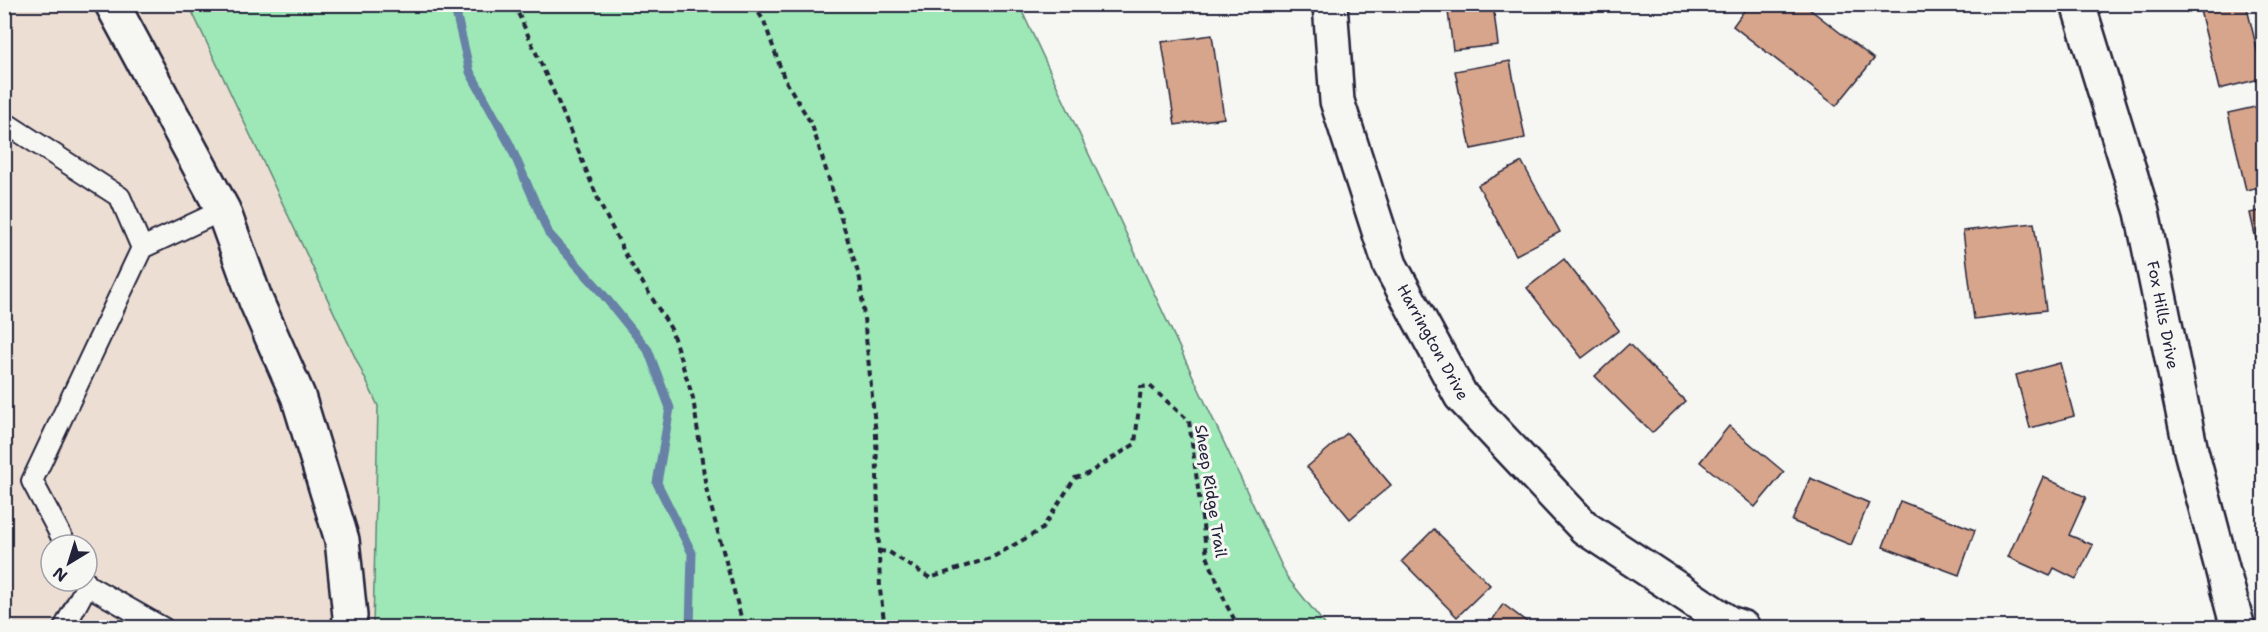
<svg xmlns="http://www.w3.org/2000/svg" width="2268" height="632" font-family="'Shantell Sans',sans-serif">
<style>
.built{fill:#edded3;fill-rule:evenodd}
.green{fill:#9ee7b6;stroke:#608478;stroke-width:1.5}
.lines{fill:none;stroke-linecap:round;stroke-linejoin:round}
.stream{stroke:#6781a7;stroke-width:9}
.building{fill:#d7a58b;stroke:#22223b;stroke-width:1.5}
.service-casing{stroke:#22223b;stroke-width:24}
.minor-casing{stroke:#22223b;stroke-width:38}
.path{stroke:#22223b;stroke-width:4;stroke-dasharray:6 4.5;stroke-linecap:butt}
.service{stroke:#f6f6f2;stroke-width:20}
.minor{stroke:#f6f6f2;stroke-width:33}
.labels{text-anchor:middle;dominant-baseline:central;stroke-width:6;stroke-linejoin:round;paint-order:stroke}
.street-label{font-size:16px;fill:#22223b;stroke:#f6f6f2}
</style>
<rect width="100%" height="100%" fill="#f6f6f2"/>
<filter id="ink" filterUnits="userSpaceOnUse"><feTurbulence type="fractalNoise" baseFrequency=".0167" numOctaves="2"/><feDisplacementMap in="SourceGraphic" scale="12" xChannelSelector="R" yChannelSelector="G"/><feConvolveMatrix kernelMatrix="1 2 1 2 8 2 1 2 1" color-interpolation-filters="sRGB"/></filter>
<g filter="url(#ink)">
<!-- built -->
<path class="built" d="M4,5H189L378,406L373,627H5ZM51,545H87V581H51Z"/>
<!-- green -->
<path class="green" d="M189,5H1019L1287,577L1327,627H373L378,406Z"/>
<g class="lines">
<!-- stream -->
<path class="stream" d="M454,4L470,72L510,145L549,234L597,287L648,350L670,408L657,483L692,553L690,628"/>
</g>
<!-- building -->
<g class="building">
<path d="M1447,4H1493L1498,45L1453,50Z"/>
<path d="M1749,4H1777L1785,11L1790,4H1803L1874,59L1836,106L1733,26Z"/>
<path d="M2207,4H2246L2264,78L2219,89L2199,6Z"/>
<path d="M1212,35L1224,118L1175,125L1162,42Z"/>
<path d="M1510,61L1525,138L1471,149L1455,71Z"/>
<path d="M2264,105V186L2246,190L2228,113Z"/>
<path d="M1522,162L1560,232L1516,255L1478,185Z"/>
<path d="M2264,210V275L2250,213Z"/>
<path d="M2034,223L2046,310L1974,319L1963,231Z"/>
<path d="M1564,259L1619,330L1582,358L1527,288Z"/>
<path d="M1629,344L1685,401L1652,433L1595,376Z"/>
<path d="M2060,363L2074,416L2030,428L2016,375Z"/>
<path d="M1729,426L1784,472L1755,507L1700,462Z"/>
<path d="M1347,433L1391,485L1350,519L1307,467Z"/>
<path d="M2043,477L2086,497L2069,535L2093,545L2076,579L2054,568L2050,576L2008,557Z"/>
<path d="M1810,478L1869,503L1851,545L1792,521Z"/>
<path d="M1900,501L1975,530L1959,575L1883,547Z"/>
<path d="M1434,529L1490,585L1457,617L1402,561Z"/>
<path d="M1503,604L1535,628H1487Z"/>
</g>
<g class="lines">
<defs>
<g id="service">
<path d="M4,122L120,197L142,248"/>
<path d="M66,545L32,481L142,248L223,210"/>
<path d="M87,585L163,628"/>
<path d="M64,628L87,585L85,581"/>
</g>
<g id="minor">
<path d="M112,4L223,210L256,301L298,396L342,540L350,616L349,628"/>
<path d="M1330,4L1337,101L1390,265L1461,396L1585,528L1729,623L1743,628"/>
<path d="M2078,4L2142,212L2191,451L2238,628"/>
</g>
</defs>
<!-- service casing -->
<use href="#service" class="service-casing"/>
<!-- minor casing -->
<use href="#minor" class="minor-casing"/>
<!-- path -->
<g class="path">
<path d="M514,4L560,106L600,204L628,259L671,329L693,398L706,488L744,628"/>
<path d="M753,4L764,21L784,78L812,125L860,279L876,435L880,590L885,628"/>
<path d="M879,551L889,552L930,578L993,557L1042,529L1075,478L1087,474L1135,444L1141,387L1150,386L1189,421L1207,556L1227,606L1239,628"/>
</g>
<!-- service -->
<use href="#service" class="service"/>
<!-- minor -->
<use href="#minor" class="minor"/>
</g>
</g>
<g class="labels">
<!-- street labels -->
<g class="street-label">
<text transform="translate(2163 315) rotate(79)">Fox Hills Drive</text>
<text transform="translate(1433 342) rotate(61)">Harrington Drive</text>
<text transform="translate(1211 491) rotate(81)">Sheep Ridge Trail</text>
</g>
</g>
<!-- margin -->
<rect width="2268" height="632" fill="none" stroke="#f6f6f2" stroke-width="24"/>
<rect x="12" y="12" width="2244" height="608" fill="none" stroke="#22223b" stroke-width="2" filter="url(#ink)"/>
<!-- north arrow -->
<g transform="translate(69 563) rotate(218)"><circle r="28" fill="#f6f6f2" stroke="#a1a1a9" stroke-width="1.5"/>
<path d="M0-4.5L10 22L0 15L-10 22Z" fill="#22223b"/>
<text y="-9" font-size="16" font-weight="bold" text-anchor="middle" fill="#22223b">N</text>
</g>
</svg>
